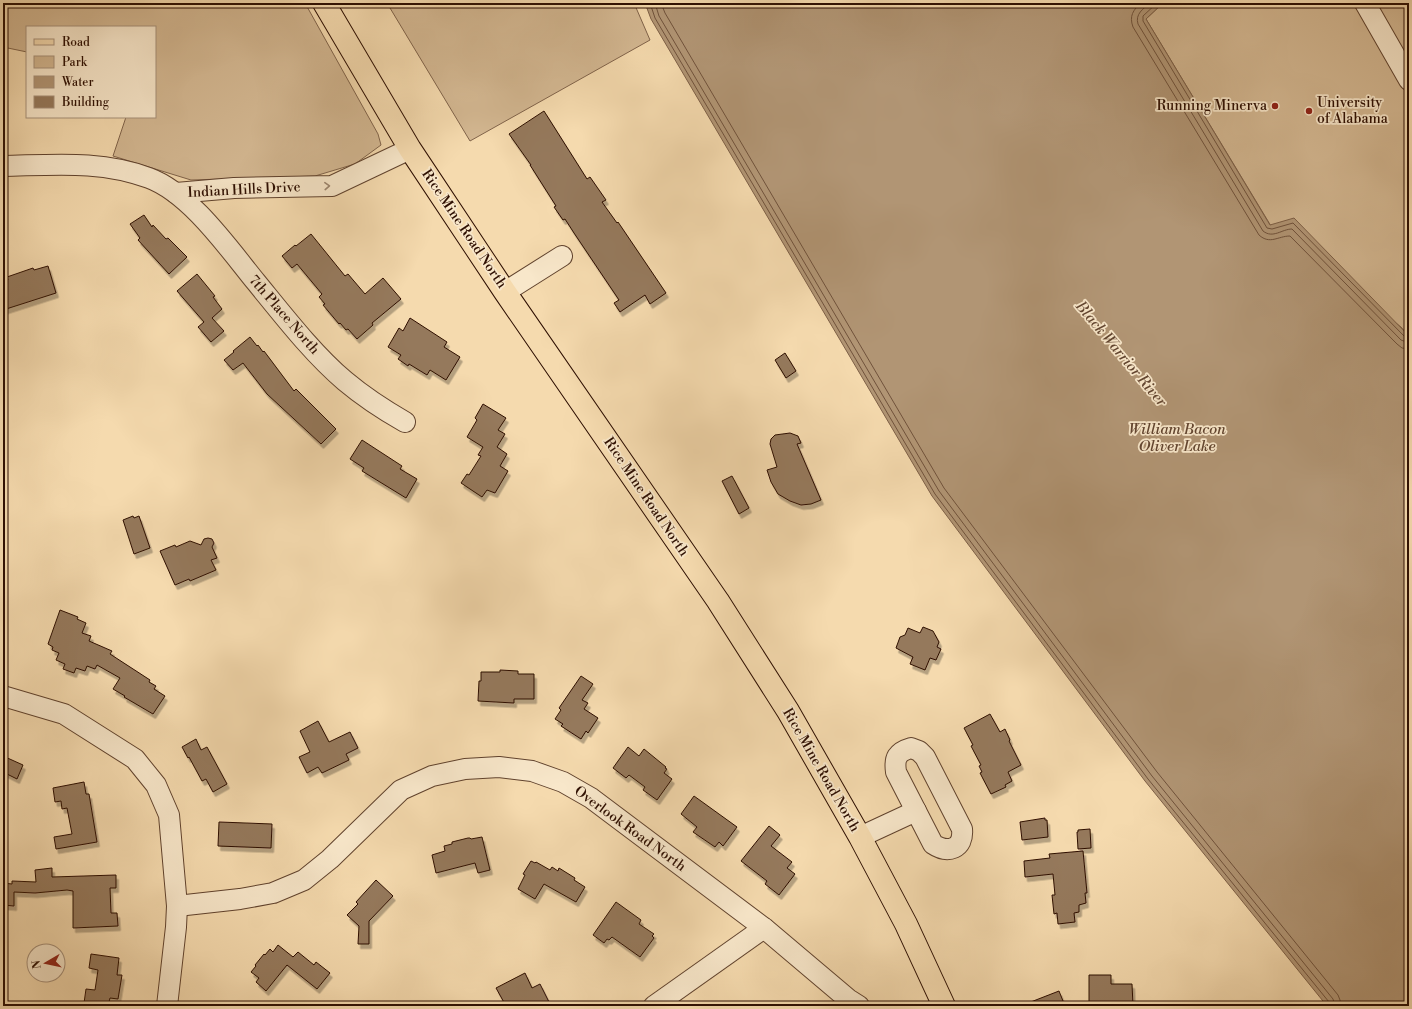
<svg xmlns="http://www.w3.org/2000/svg" width="1412" height="1009" font-family="'Libre Bodoni',serif">
<style>
.green{fill:#d3b791;stroke:#80634a}
.water{fill:#b19574;stroke:#7d5f46}
.lines{fill:none;stroke-linecap:round;stroke-linejoin:round}
.shore{stroke:#70523b;stroke-width:1}
.building{fill:#95795b;stroke:#2e0f02;filter:url(#shadow)}
.minor-casing{stroke:#60422d;stroke-width:22}
.major-casing{stroke:#2e0f02;stroke-width:24}
.minor{stroke:#f8e7ca;stroke-width:20}
.major{stroke:#f5daae;stroke-width:22}
.oneway{stroke:#9d8670}
.poi-dot{fill:#8f2418;stroke:#f8e7ca;stroke-width:1.5}
.labels{text-anchor:middle;dominant-baseline:central;stroke-width:3.5;stroke-linejoin:round;paint-order:stroke}
.poi-label{font-size:14px;fill:#2e0f02;stroke:#f8e7ca;text-anchor:start}
.street-label{font-size:14px;fill:#2e0f02;stroke:#f8e7ca}
.water-label{font-size:15px;font-style:italic;fill:#624530;stroke:#f8e7ca}
</style>
<defs>
<filter id="shadow"><feDropShadow dx="2.5" dy="4.5" stdDeviation="0" flood-color="#0004"/></filter>
</defs>
<rect width="100%" height="100%" fill="#f5daae"/>
<filter id="stains"><feTurbulence type="fractalNoise" baseFrequency=".005" numOctaves="4"/><feColorMatrix values="0 0 0 0 .2 0 0 0 0 .09 0 0 0 0 .02 0 0 0 .5 -.17"/></filter>
<radialGradient id="worn" r=".72"><stop offset=".6" stop-color="#630" stop-opacity="0"/><stop offset="1" stop-color="#630" stop-opacity=".3"/></radialGradient>
<!-- green -->
<g class="green">
<path d="M3,3H305L378,134L381,145L355,164L315,176L191,180L113,156L126,117H155V27H27V52L3,47Z"/>
<path d="M387,3H634L650,40L470,141Z"/>
<path d="M1163,3H1402L1409,13V336L1401,327L1271,226L1146,19Z"/>
</g>
<!-- water -->
<path class="water" d="M645,3H1163L1146,19L1270,225L1294,218L1409,336V1006H1327L1145,781L932,496L651,19Z"/>
<g class="lines">
<!-- shore -->
<g class="shore">
<path d="M650,3L655,18L935,494L1148,779L1329,1002L1330,1006"/>
<path d="M655,3L659,16L939,491L1152,776L1333,999L1335,1006"/>
<path d="M661,3L665,13L944,488L1157,772L1338,995L1340,1000L1341,1006"/>
<path d="M1141,3C1133,10 1129,16 1133,27L1259,235C1270,245 1278,236 1290,236L1397,344L1402,348L1409,349"/>
<path d="M1150,3C1143,9 1135,14 1138,24L1263,231C1273,239 1282,229 1292,229L1401,340L1409,343"/>
<path d="M1157,3L1143,16V21L1267,228L1272,229L1293,223L1404,336L1409,338"/>
</g>
</g>
<!-- building -->
<g class="building">
<path d="M544,111L587,179L590,177L606,200L602,202L617,223L618,222L666,293L650,304L645,295L620,312L614,303L619,300L574,233L565,219L563,220L554,207L556,206L530,165H531L509,134Z"/>
<path d="M144,215L152,227L153,225L166,239L168,238L187,257L169,274L138,240L140,238L130,224Z"/>
<path d="M311,234L345,276L348,274L365,294L383,278L401,299L372,323L373,325L357,339L348,329L346,330L340,323L339,324L323,305L325,304L319,297L322,294L297,264L292,268L282,256L295,245L296,246Z"/>
<path d="M48,266L56,293L3,310V282L8,280L7,277L33,268L34,270Z"/>
<path d="M197,274L215,296L213,297L222,309L212,318L224,331L211,342L198,327L204,322L177,291Z"/>
<path d="M410,318L447,342L444,347L460,357L446,380L430,370L427,375L409,364L408,366L398,359L401,355L388,347L399,328L403,331Z"/>
<path d="M250,337L257,346L258,345L263,352L264,351L294,391L296,389L336,429L321,444L267,394L243,363L233,370L224,360L234,352L233,351Z"/>
<path d="M785,353L796,371L786,378L775,360Z"/>
<path d="M483,404L506,418L498,430L505,434L497,447L507,454L500,466L508,471L495,493L487,490L482,497L461,483L467,474L469,475L481,456L478,455L483,447L467,437L477,420L475,418Z"/>
<path d="M790,433L798,436L801,443L797,444L821,500L811,504L801,505L790,501L778,494L771,482L767,470L777,467L770,444L771,439L775,435Z"/>
<path d="M362,440L402,466L400,469L417,479L406,498L362,471L364,468L350,459Z"/>
<path d="M732,476L749,508L739,514L722,481Z"/>
<path d="M133,516L134,518L139,516L150,548L134,554L123,520Z"/>
<path d="M208,538L212,539L214,543L212,547L217,558L211,560L216,570L190,581L189,579L175,585L160,551L175,545L176,547L190,541L201,545L204,539Z"/>
<path d="M60,610L78,617L77,619L86,623L82,633L91,636L89,641L112,651L110,654L150,680L149,682L156,686L154,689L165,696L153,714L124,697L125,696L113,689L120,678L97,665L95,669L87,666L85,671L76,668L74,673L63,669L65,664L56,660L59,653L52,650L53,647L48,644Z"/>
<path d="M923,627L933,631L939,642L937,647L941,649L936,660L930,658L925,670L910,664L913,657L896,648L900,637L905,635L908,628L920,633Z"/>
<path d="M500,670L518,671V674H534V699H514V703L478,701L479,681H481V672H500Z"/>
<path d="M581,676L593,684L582,700L588,703L584,709L598,718L588,733L586,731L581,739L561,726L563,724L555,719L561,710L559,708Z"/>
<path d="M990,714L1000,732L1005,729L1010,740L1009,741L1021,765L1008,772L1012,781L1005,785L1006,787L991,794L980,773L982,772L979,766L981,765L971,746L973,745L964,728Z"/>
<path d="M318,721L329,742L350,732L358,748L346,754L349,760L322,773L318,767L307,773L299,757L310,752L300,731Z"/>
<path d="M196,739L201,750L207,747L227,784L213,792L206,779L202,781L189,757L188,758L182,747Z"/>
<path d="M628,747L639,756L644,749L666,767L665,768L667,769L664,773L672,779L657,800L643,790L645,787L629,775L626,778L613,768Z"/>
<path d="M3,756L23,765L17,779L3,772Z"/>
<path d="M84,782L86,794H89L97,842L56,849L54,837L72,834L67,808L62,809L61,801L55,802L53,788Z"/>
<path d="M694,796L737,827L723,846L719,842L715,847L693,832L697,827L681,814Z"/>
<path d="M1045,818V820H1047L1048,837L1022,840L1020,822Z"/>
<path d="M219,822L272,824L271,848L218,846Z"/>
<path d="M769,826L780,835L771,846L792,862L787,868L795,874L779,895L765,884L767,881L741,861Z"/>
<path d="M1090,829L1091,848L1078,849L1077,832H1078V830Z"/>
<path d="M482,837L490,870L478,873L475,863L436,873L432,855L445,851L444,846L452,844V842L468,838H470L471,839Z"/>
<path d="M1083,851L1087,893H1085L1086,903L1079,905V912L1074,913L1075,922L1058,924L1057,913L1054,914L1052,895H1055L1053,874L1025,877L1024,861L1050,858L1049,854Z"/>
<path d="M531,861L535,863L536,862L550,870L552,867L558,871L559,868L575,878L574,880L585,887L576,902L544,884L535,899L518,889L525,875L523,874Z"/>
<path d="M52,868V877L116,875V888H110L111,913H117L118,926L73,928V891L67,890L35,893L14,892V906L3,905V883L12,884V881L36,882L35,870Z"/>
<path d="M376,880L393,896L369,921V944H358L359,926L347,915L358,904L356,902Z"/>
<path d="M616,902L641,920L639,924L654,934L652,936L654,938L640,957L612,937L609,940L607,939L604,943L593,935Z"/>
<path d="M278,945L293,957L298,952L314,965L316,962L330,973L317,989L287,965L266,991L256,982L259,978L251,972L256,966L255,965L264,954L265,955L270,949L273,952Z"/>
<path d="M91,954L119,958L117,975H122L118,999L110,998L108,1006L84,1003L86,989L95,990L98,970L89,968Z"/>
<path d="M525,973L532,988L540,984L551,1006H506L496,988Z"/>
<path d="M1089,975H1111V984H1132L1133,1006H1089Z"/>
<path d="M1059,991L1065,1006H1023V1005Z"/>
</g>
<g class="lines">
<defs>
<g id="minor">
<path d="M1365,3L1409,80"/>
<path d="M3,166C54,165 101,160 149,178C190,193 229,249 256,282C283,315 313,354 345,381C364,397 384,410 405,422"/>
<path d="M176,193L234,188L332,186L410,149"/>
<path d="M505,292L562,256"/>
<path d="M3,696L64,714L135,759L156,785L169,815L177,906L176,927L167,1006"/>
<path d="M911,748L919,751L925,757L962,829C964,849 948,854 933,844L896,772C894,758 897,752 911,748Z"/>
<path d="M860,837L916,811"/>
<path d="M177,906L240,899L273,893L304,880L330,859L401,790L432,776L465,769L499,767L532,771L563,782L591,798L764,928L848,999L859,1006"/>
<path d="M654,1006L764,928"/>
</g>
<path id="major" d="M324,3L410,149L505,292L718,601L788,711L860,837L906,924L944,1006"/>
</defs>
<!-- minor casing -->
<use href="#minor" class="minor-casing"/>
<!-- major casing -->
<use href="#major" class="major-casing"/>
<!-- minor -->
<use href="#minor" class="minor"/>
<!-- major -->
<use href="#major" class="major"/>
</g>
<!-- one-way arrows -->
<defs><path id="oneway-chevron" d="M-2-3.5L2.5 0L-2 3.5" fill="none" stroke-width="1.6" stroke-linecap="round" stroke-linejoin="round"/></defs>
<use class="oneway" href="#oneway-chevron" transform="translate(327 186) rotate(-3)"/>
<!-- markers -->
<g class="poi-dot">
<circle cx="1275" cy="106" r="4"/>
<circle cx="1309" cy="111" r="4"/>
</g>
<g class="labels">
<!-- poi labels -->
<g class="poi-label">
<text x="1317" y="103">University<tspan x="1317" dy="16">of Alabama</tspan></text>
<text x="1267" y="106" text-anchor="end">Running Minerva</text>
</g>
<!-- street labels -->
<g class="street-label">
<text transform="translate(244 190) rotate(-3)">Indian Hills Drive</text>
<text transform="translate(464 229) rotate(56)">Rice Mine Road North</text>
<text transform="translate(284 315) rotate(49)">7th Place North</text>
<text transform="translate(646 497) rotate(56)">Rice Mine Road North</text>
<text transform="translate(821 770) rotate(60)">Rice Mine Road North</text>
<text transform="translate(630 829) rotate(36)">Overlook Road North</text>
</g>
<!-- water labels -->
<g class="water-label">
<text transform="translate(1121 354) rotate(50)">Black Warrior River</text>
<text x="1177" y="429">William Bacon<tspan x="1177" dy="17">Oliver Lake</tspan></text>
</g>
</g>
<!-- margin -->
<rect width="1412" height="1009" fill="none" stroke="#f5daae" stroke-width="16"/>
<rect x="4" y="4" width="1404" height="1001" fill="none" stroke="#2e0f02" stroke-width="2"/>
<rect x="8" y="8" width="1396" height="993" fill="none" stroke="#2e0f02"/>
<!-- legend -->
<rect x="26" y="26" width="130" height="92" fill="#f8e7ca" stroke="#a7917a"/>
<rect x="34" y="39" width="20" height="6" fill="#f5daae" stroke="#a7917a"/>
<text x="62" y="46" font-size="12" fill="#2e0f02">Road</text>
<rect x="34" y="56" width="20" height="12" fill="#d3b791" stroke="#a7917a"/>
<text x="62" y="66" font-size="12" fill="#2e0f02">Park</text>
<rect x="34" y="76" width="20" height="12" fill="#b19574" stroke="#a7917a"/>
<text x="62" y="86" font-size="12" fill="#2e0f02">Water</text>
<rect x="34" y="96" width="20" height="12" fill="#95795b" stroke="#a7917a"/>
<text x="62" y="106" font-size="12" fill="#2e0f02">Building</text>
<!-- north arrow -->
<g transform="translate(46 963) rotate(261)"><circle r="19" fill="#f8e7ca" stroke="#a7917a"/>
<path d="M0-3L7 15L0 10L-7 15Z" fill="#8f2418"/>
<text y="-6" font-size="11" font-weight="bold" text-anchor="middle" fill="#2e0f02">N</text>
</g>
<rect width="100%" height="100%" filter="url(#stains)"/>
<rect width="100%" height="100%" fill="url(#worn)"/>
</svg>
